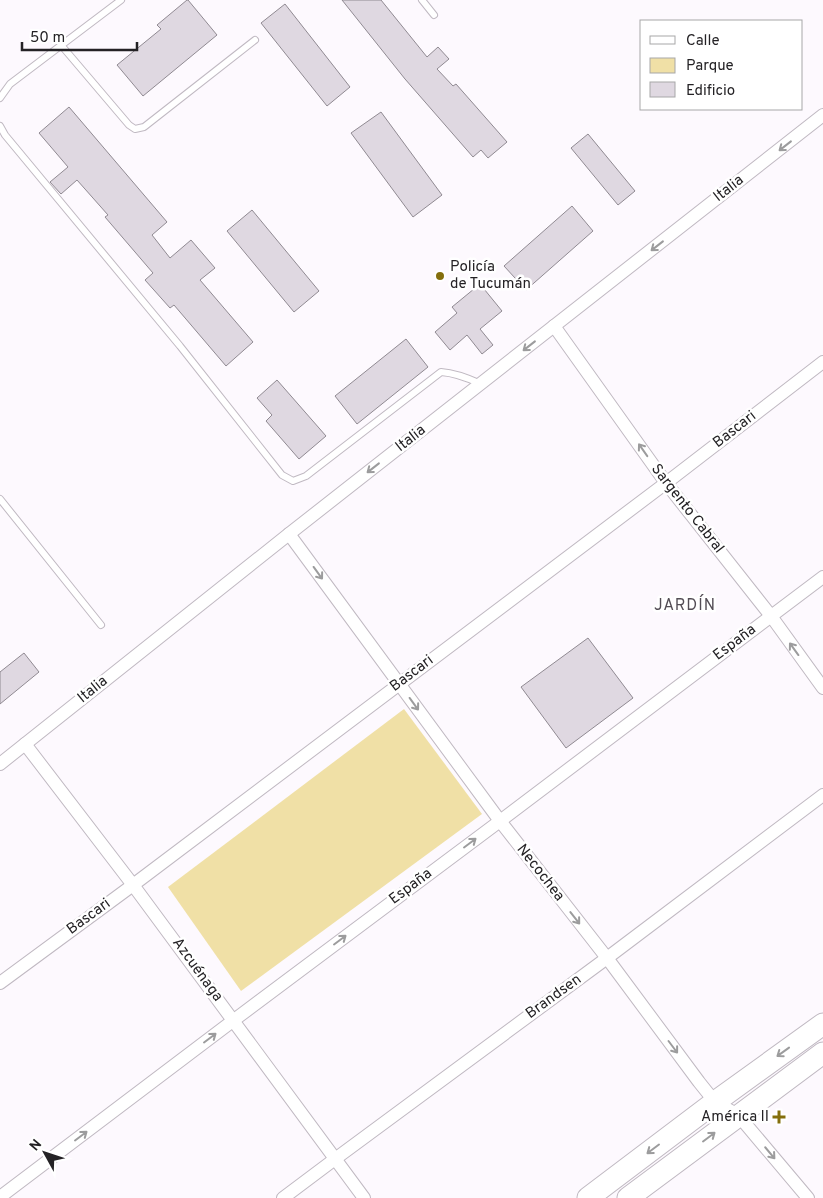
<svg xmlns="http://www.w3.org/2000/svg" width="823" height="1198" font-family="Overpass,sans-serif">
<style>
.green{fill:#f0e0a6}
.building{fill:#dfd8e1;stroke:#908a92}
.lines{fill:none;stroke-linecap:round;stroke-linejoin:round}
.service-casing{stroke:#c0b9c2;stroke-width:8}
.minor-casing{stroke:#c0b9c2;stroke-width:14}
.primary-casing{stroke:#c0b9c2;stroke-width:23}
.service{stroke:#fff;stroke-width:6}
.minor{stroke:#fff;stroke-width:12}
.primary{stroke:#fff;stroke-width:21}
.oneway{stroke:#9c9c9d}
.poi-dot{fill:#846e0c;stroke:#fff;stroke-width:2}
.labels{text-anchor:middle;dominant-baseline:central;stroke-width:5;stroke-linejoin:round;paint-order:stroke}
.street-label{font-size:15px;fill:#242225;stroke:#fff}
.poi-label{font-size:15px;fill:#242225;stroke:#fff;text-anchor:start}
.neighbourhood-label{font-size:16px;letter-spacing:1px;fill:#534d55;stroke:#fff}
</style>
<rect width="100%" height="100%" fill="#fdf9fe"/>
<!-- green -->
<path class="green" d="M404,709L482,814L241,991L168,887Z"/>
<!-- building -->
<g class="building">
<path d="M187,0H188L217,35L143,96L117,65L161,29L157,25Z"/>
<path d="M342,0H381L427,57L438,47L449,59L437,69L453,86L456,84L507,142L488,158L481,150L473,157L405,79Z"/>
<path d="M285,4L350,87L327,106L261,23Z"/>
<path d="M69,107L167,222L152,235L170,258L191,240L215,268L200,280L253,342L226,366L174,305L170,308L145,280L153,273L105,217L108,215L77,180L61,194L50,182L68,167L39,133Z"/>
<path d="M381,112L442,195L413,217L351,133Z"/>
<path d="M588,134L635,191L618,205L571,148Z"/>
<path d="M572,206L593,231L526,290L504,266Z"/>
<path d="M252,210L319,291L294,312L227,231Z"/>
<path d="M480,284L502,311L480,329L493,345L482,354L467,335L450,350L435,332L457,313L452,307Z"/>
<path d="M406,339L428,367L357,424L335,396Z"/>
<path d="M277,380L326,436L299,459L266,421L272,415L257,398Z"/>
<path d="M588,638L633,698L566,748L521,687Z"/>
<path d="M24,653L39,672L0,704V672Z"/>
</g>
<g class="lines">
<defs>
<g id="service">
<path d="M422,0L434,15"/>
<path d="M61,45L129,125L135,129L144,127L255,40"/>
<path d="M0,98L10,84L121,0"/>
<path d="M0,126L5,135L180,346L282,475L293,481L306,476L441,372C456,373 468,378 481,384"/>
<path d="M0,499L101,625"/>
</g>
<g id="minor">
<path d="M554,326L666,483L771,616L823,688"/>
<path d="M289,534L500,821L607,958L699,1082L715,1102L738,1115L808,1198"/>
<path d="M25,744L133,885L364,1198"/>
<path d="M0,764L289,534L823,115"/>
<path d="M0,983L133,885L666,483L823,362"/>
<path d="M0,1197L234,1020L500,821L823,577"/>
<path d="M283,1198L335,1159L607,958L823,795"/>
</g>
<g id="primary">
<path d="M588,1198L715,1102L823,1024"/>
<path d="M628,1198L823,1053"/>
</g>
</defs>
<!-- service casing -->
<use href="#service" class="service-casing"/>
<!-- minor casing -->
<use href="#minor" class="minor-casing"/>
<!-- primary casing -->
<use href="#primary" class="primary-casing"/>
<!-- service -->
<use href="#service" class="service"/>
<!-- minor -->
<use href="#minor" class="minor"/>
<!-- primary -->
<use href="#primary" class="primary"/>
</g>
<!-- one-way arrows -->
<defs><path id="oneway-shaft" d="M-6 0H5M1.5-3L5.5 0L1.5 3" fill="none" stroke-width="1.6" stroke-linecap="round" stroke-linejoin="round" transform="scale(1.25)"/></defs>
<g class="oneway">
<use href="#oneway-shaft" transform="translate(785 146) rotate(142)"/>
<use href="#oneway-shaft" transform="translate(657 246) rotate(142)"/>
<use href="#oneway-shaft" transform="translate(529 346) rotate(142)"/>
<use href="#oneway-shaft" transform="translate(643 450) rotate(-125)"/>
<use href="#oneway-shaft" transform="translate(373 468) rotate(142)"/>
<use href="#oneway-shaft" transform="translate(318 573) rotate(54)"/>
<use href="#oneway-shaft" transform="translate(794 649) rotate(-126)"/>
<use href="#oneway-shaft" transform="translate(414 704) rotate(54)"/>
<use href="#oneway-shaft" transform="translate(470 843) rotate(-37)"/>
<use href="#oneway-shaft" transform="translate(575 918) rotate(52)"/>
<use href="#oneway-shaft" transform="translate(340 940) rotate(-37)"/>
<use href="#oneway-shaft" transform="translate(210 1038) rotate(-37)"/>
<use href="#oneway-shaft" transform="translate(673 1047) rotate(53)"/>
<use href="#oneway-shaft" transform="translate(783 1052) rotate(144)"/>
<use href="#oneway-shaft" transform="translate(81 1136) rotate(-37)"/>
<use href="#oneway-shaft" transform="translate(709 1137) rotate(-37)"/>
<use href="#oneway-shaft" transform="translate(653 1149) rotate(143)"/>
<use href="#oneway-shaft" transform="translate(770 1153) rotate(50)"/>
</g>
<!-- markers -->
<g class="poi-dot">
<circle cx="440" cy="276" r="5"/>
<path d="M776.5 1109.5h5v5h5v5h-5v5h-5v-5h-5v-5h5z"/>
</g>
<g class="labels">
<!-- street labels -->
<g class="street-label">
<text transform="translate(729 189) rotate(-38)">Italia</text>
<text transform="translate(735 430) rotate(-38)">Bascari</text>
<text transform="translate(411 439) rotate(-38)">Italia</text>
<text transform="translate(687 509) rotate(52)">Sargento Cabral</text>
<text transform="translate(735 643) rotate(-37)">España</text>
<text transform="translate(412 674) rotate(-37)">Bascari</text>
<text transform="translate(93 690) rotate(-39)">Italia</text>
<text transform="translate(540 873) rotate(52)">Necochea</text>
<text transform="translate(411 887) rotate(-37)">España</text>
<text transform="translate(89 917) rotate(-36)">Bascari</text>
<text transform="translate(197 970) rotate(54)">Azcuénaga</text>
<text transform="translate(554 997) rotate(-36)">Brandsen</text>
</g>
<!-- poi labels -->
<g class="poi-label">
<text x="450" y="267">Policía<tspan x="450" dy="17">de Tucumán</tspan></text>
<text x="769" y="1117" text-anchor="end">América II</text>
</g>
<!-- neighbourhood labels -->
<g class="neighbourhood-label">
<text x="685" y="606">JARDÍN</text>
</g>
</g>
<!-- legend -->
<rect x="640" y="20" width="162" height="90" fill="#ffffff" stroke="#a7a7a8"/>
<rect x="650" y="36" width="25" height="8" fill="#ffffff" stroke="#a7a7a8"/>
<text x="686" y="45" font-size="15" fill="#242225">Calle</text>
<rect x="650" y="58" width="25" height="15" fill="#f0e0a6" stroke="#a7a7a8"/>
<text x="686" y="70" font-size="15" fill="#242225">Parque</text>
<rect x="650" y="82" width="25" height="15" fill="#dfd8e1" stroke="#a7a7a8"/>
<text x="686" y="95" font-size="15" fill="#242225">Edificio</text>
<!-- north arrow -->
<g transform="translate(45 1153) rotate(310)" stroke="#ffffff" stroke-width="4" paint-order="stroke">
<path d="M0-4L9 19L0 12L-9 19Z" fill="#242225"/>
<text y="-8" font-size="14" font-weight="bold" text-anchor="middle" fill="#242225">N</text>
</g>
<!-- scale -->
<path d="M22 42v8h115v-8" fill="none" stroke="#242225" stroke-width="2.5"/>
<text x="30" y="42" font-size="15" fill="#242225" stroke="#ffffff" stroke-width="4" paint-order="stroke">50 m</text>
</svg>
